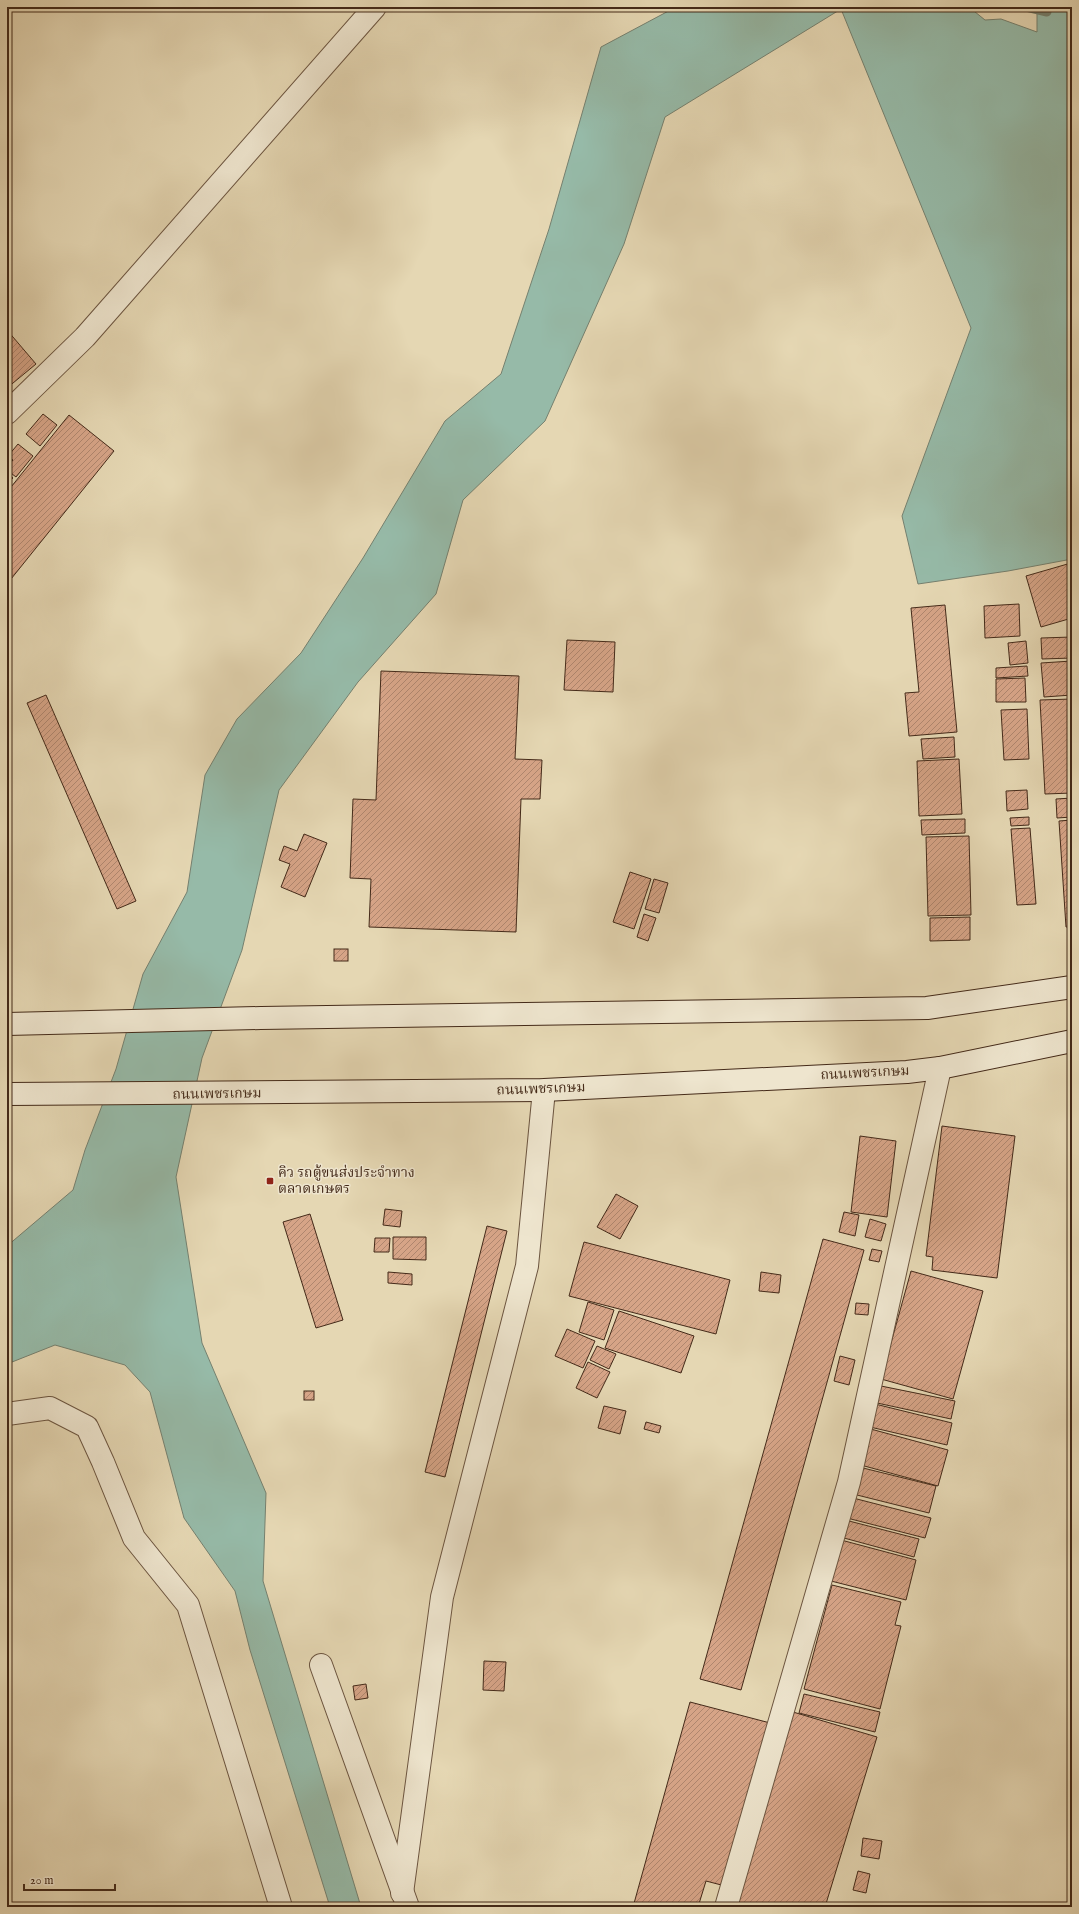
<svg xmlns="http://www.w3.org/2000/svg" width="1079" height="1914" font-family="'IM FELL English','Noto Serif Thai',serif">
<style>
.water{fill:#96baa8;stroke:#75806f}
.lines{fill:none;stroke-linecap:round;stroke-linejoin:round}
.stream{stroke:#75806f;stroke-width:9}
.building{fill:url(#building-hatch);stroke:#442a19}
.street-casing{stroke:#6c5540;stroke-width:24}
.secondary-casing{stroke:#442a19;stroke-width:24}
.street{stroke:#eee5ce;stroke-width:22}
.secondary{stroke:#eee5ce;stroke-width:22}
.poi-dot{fill:#8f2418;stroke:#eee5ce;stroke-width:1.5}
.labels{text-anchor:middle;dominant-baseline:central;stroke-width:3;stroke-linejoin:round;paint-order:stroke}
.street-label{font-size:14px;fill:#442a19;stroke:#eee5ce}
.poi-label{font-size:14px;fill:#442a19;stroke:#eee5ce;text-anchor:start}
</style>
<defs>
<pattern id="building-hatch" width="6" height="6" patternUnits="userSpaceOnUse"><rect width="6" height="6" fill="#d6a487"/><path d="M-1 1l2-2M0 6l6-6M5 7l2-2" fill="none" stroke="#af866e"/></pattern>
</defs>
<rect width="100%" height="100%" fill="#e5d7b3"/>
<filter id="stains"><feTurbulence type="fractalNoise" baseFrequency=".005" numOctaves="4"/><feColorMatrix values="0 0 0 0 .2 0 0 0 0 .09 0 0 0 0 .02 0 0 0 .5 -.17"/></filter>
<radialGradient id="worn" r=".72"><stop offset=".6" stop-color="#630" stop-opacity="0"/><stop offset="1" stop-color="#630" stop-opacity=".3"/></radialGradient>
<!-- water -->
<path class="water" d="M676,7H969L985,20L1001,19L1037,32V7H1072V559L1008,571L918,584L902,516L971,328L841,9L665,117L624,244L545,421L463,500L436,594L358,682L279,790L242,950L202,1058L176,1177L202,1343L266,1493L263,1581L361,1907H330L250,1650L235,1591L184,1518L150,1392L125,1365L55,1345L7,1364V1246L73,1190L85,1150L116,1069L143,974L187,892L205,775L237,719L301,653L363,558L445,421L501,374L549,229L601,47Z"/>
<g class="lines">
<!-- stream -->
<path class="stream" d="M1026,7L1047,12"/>
</g>
<!-- building -->
<g class="building">
<path d="M7,330L36,364L7,388Z"/>
<path d="M43,414L57,425L40,446L26,434Z"/>
<path d="M69,415L114,451L7,584V492Z"/>
<path d="M18,444L33,456L16,477L7,470V466L13,460L8,456Z"/>
<path d="M7,472L13,478L7,484Z"/>
<path d="M1071,563L1072,618L1041,627L1026,576Z"/>
<path d="M1019,604L1020,636L985,638L984,606Z"/>
<path d="M945,605L957,732L909,736L905,693L919,692L911,608Z"/>
<path d="M1072,637V658L1042,659L1041,638Z"/>
<path d="M567,640L615,642L613,692L564,690Z"/>
<path d="M1026,641L1028,663L1010,665L1008,643Z"/>
<path d="M1072,661V695L1044,697L1041,663Z"/>
<path d="M1027,666L1028,676L996,678V668Z"/>
<path d="M381,671L519,676L515,759L542,760L540,799H521L516,932L369,927L371,879L350,878L353,799L376,800Z"/>
<path d="M1025,678L1026,702H996V679Z"/>
<path d="M46,695L136,901L117,909L27,703Z"/>
<path d="M1072,699V793L1045,794L1040,700Z"/>
<path d="M1027,709L1029,759L1004,760L1001,710Z"/>
<path d="M954,737L955,757L923,759L921,739Z"/>
<path d="M959,759L962,814L919,816L917,761Z"/>
<path d="M1027,790L1028,809L1007,811L1006,791Z"/>
<path d="M1072,798V817L1057,818L1056,799Z"/>
<path d="M1029,817V825L1011,826L1010,818Z"/>
<path d="M965,819V833L922,835L921,820Z"/>
<path d="M1072,820V927H1066L1059,821Z"/>
<path d="M1030,828L1036,904L1017,905L1011,829Z"/>
<path d="M304,834L327,843L305,897L281,887L290,864L279,860L284,846L297,851Z"/>
<path d="M969,836L971,915L928,916L926,837Z"/>
<path d="M630,872L651,879L634,929L613,922Z"/>
<path d="M654,879L668,883L659,913L645,909Z"/>
<path d="M644,914L656,918L648,941L637,937Z"/>
<path d="M970,917V940L930,941V918Z"/>
<rect x="334" y="949" width="14" height="12"/>
<path d="M942,1126L1015,1136L997,1278L932,1270L933,1257L926,1256Z"/>
<path d="M860,1136L896,1141L887,1217L851,1212Z"/>
<path d="M616,1194L638,1206L620,1239L597,1227Z"/>
<path d="M385,1209L402,1211L400,1227L383,1225Z"/>
<path d="M844,1212L859,1215L855,1236L839,1232Z"/>
<path d="M310,1214L343,1320L316,1328L283,1222Z"/>
<path d="M870,1219L886,1224L881,1241L865,1237Z"/>
<path d="M487,1226L507,1231L445,1477L425,1472Z"/>
<path d="M393,1237H426V1260L393,1259Z"/>
<path d="M375,1238H390L389,1252H374Z"/>
<path d="M823,1239L864,1250L741,1690L700,1679Z"/>
<path d="M584,1242L730,1280L716,1334L569,1296Z"/>
<path d="M872,1249L882,1251L879,1262L869,1260Z"/>
<path d="M911,1271L983,1291L953,1399L881,1379Z"/>
<path d="M388,1272L412,1274V1285L388,1283Z"/>
<path d="M761,1272L781,1275L779,1293L759,1291Z"/>
<path d="M588,1302L614,1310L604,1340L579,1332Z"/>
<path d="M856,1303L869,1304L868,1315L855,1314Z"/>
<path d="M619,1311L694,1336L681,1373L605,1348Z"/>
<path d="M567,1329L595,1341L583,1368L555,1356Z"/>
<path d="M597,1346L616,1354L609,1369L590,1360Z"/>
<path d="M840,1356L855,1360L849,1385L834,1381Z"/>
<path d="M588,1362L610,1372L597,1398L576,1388Z"/>
<path d="M881,1386L955,1401L951,1419L877,1403Z"/>
<rect x="304" y="1391" width="10" height="9"/>
<path d="M875,1404L952,1423L947,1445L870,1427Z"/>
<path d="M604,1406L626,1411L620,1434L598,1428Z"/>
<path d="M646,1422L661,1426L659,1433L644,1429Z"/>
<path d="M867,1428L948,1450L938,1486L857,1464Z"/>
<path d="M859,1467L936,1486L929,1513L853,1494Z"/>
<path d="M853,1498L931,1518L925,1538L847,1518Z"/>
<path d="M849,1521L919,1539L914,1557L844,1538Z"/>
<path d="M841,1540L916,1560L906,1600L831,1581Z"/>
<path d="M832,1585L901,1602L895,1625L901,1626L880,1709L804,1689Z"/>
<path d="M484,1661L506,1662L504,1691L483,1690Z"/>
<path d="M366,1684L368,1698L355,1700L353,1686Z"/>
<path d="M804,1694L880,1712L875,1732L799,1713Z"/>
<path d="M690,1702L774,1724L729,1887L706,1881L698,1907H633Z"/>
<path d="M793,1712L877,1737L825,1907H733Z"/>
<path d="M863,1838L882,1841L879,1859L861,1856Z"/>
<path d="M858,1871L870,1874L866,1893L853,1890Z"/>
</g>
<g class="lines">
<defs>
<g id="street">
<path d="M7,413L85,337L375,7"/>
<path d="M7,1414L50,1408L87,1427L103,1462L134,1538L188,1605L281,1907"/>
<path d="M321,1665L408,1907"/>
<path d="M402,1893L442,1597L527,1266L544,1090"/>
<path d="M726,1907L849,1482L940,1068"/>
</g>
<g id="secondary">
<path d="M7,1024L261,1018L927,1008L1072,987"/>
<path d="M7,1094L544,1090L907,1072L940,1068L1072,1041"/>
</g>
</defs>
<!-- street casing -->
<use href="#street" class="street-casing"/>
<!-- secondary casing -->
<use href="#secondary" class="secondary-casing"/>
<!-- street -->
<use href="#street" class="street"/>
<!-- secondary -->
<use href="#secondary" class="secondary"/>
</g>
<!-- markers -->
<rect class="poi-dot" x="266" y="1177" width="8" height="8" rx="2"/>
<g class="labels">
<!-- street labels -->
<g class="street-label">
<text transform="translate(865 1073) rotate(-3)">ถนนเพชรเกษม</text>
<text transform="translate(541 1089) rotate(-2)">ถนนเพชรเกษม</text>
<text transform="translate(217 1094) rotate(-1)">ถนนเพชรเกษม</text>
</g>
<!-- poi labels -->
<g class="poi-label">
<text x="278" y="1173">คิว รถตู้ขนส่งประจำทาง<tspan x="278" dy="16">ตลาดเกษตร</tspan></text>
</g>
</g>
<!-- margin -->
<rect width="1079" height="1914" fill="none" stroke="#e5d7b3" stroke-width="24"/>
<rect x="8" y="8" width="1063" height="1898" fill="none" stroke="#442a19" stroke-width="2"/>
<rect x="12" y="12" width="1055" height="1890" fill="none" stroke="#442a19"/>
<!-- scale -->
<path d="M24 1884v6h91v-6" fill="none" stroke="#442a19" stroke-width="2"/>
<text x="30" y="1884" font-size="12" fill="#442a19" stroke="#eee5ce" stroke-width="3" paint-order="stroke">20 m</text>
<rect width="100%" height="100%" filter="url(#stains)"/>
<rect width="100%" height="100%" fill="url(#worn)"/>
</svg>
